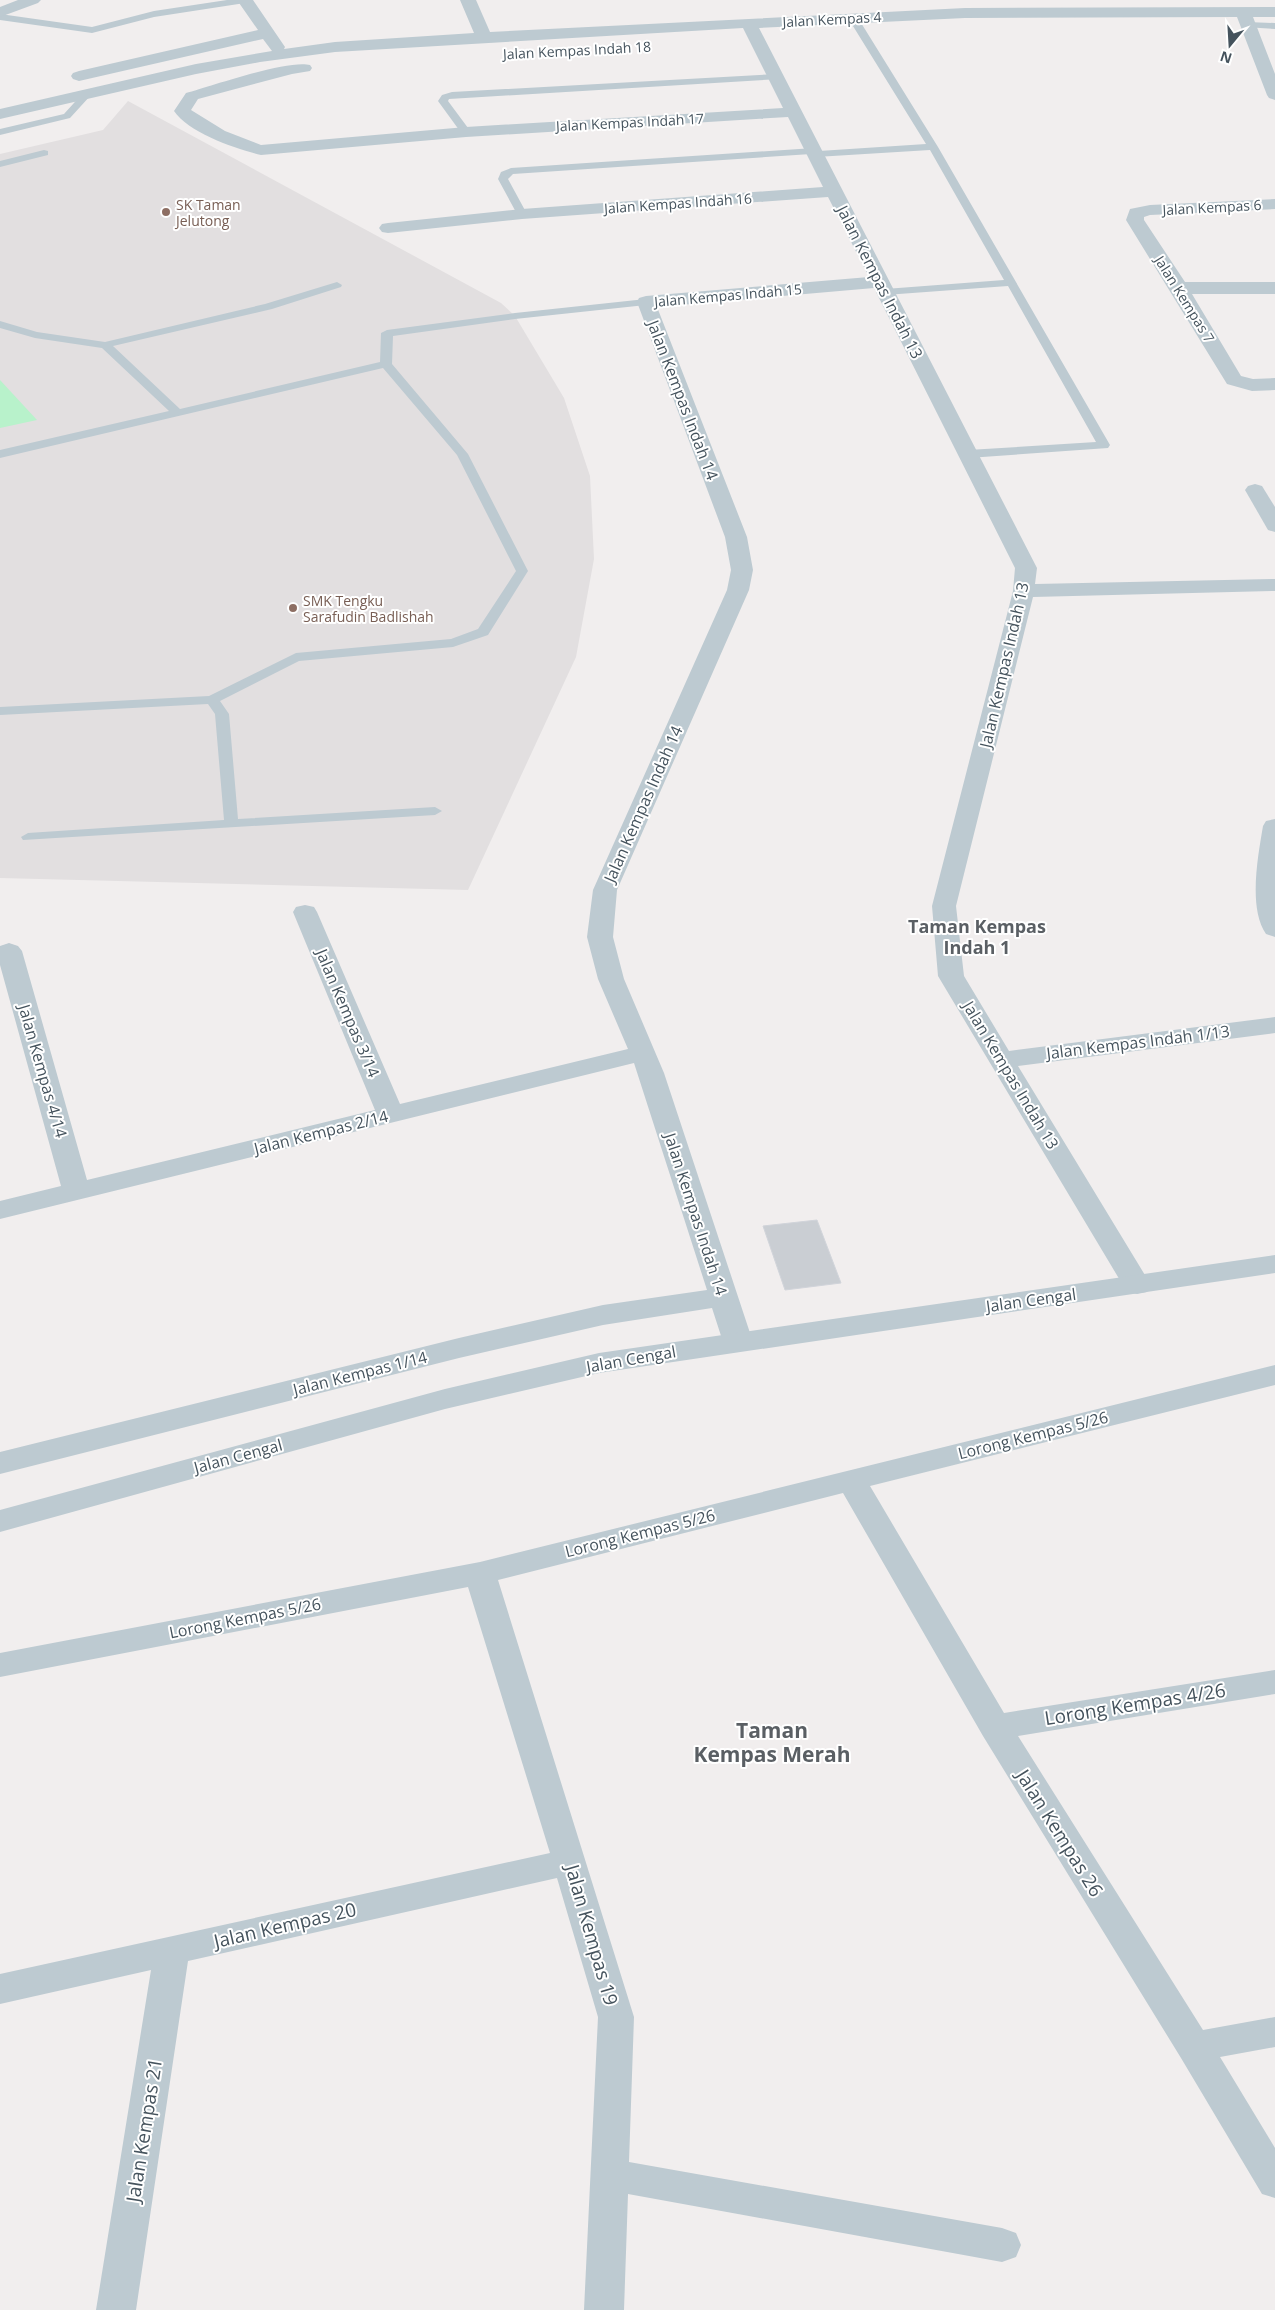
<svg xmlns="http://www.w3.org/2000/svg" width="1275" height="2310" font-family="'Open Sans',sans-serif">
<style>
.education{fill:#e2dfe0}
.green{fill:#b8f2cb}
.building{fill:#caced3;stroke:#d1d4da}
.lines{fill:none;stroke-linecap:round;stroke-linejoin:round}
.service{fill:#bdcad1;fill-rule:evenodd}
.minor{fill:#bdcad1;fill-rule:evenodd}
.tertiary{fill:#bdcad1;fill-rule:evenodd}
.education-dot{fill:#8d6e63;stroke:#fff;stroke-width:2}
.labels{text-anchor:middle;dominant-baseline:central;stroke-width:4;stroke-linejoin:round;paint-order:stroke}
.far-street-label{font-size:14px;fill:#45535d;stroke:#fff}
.far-education-label{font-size:14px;fill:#785e54;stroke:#fff;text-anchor:start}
.street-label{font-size:16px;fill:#45535d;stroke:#fff}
.neighbourhood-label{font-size:18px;font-weight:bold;fill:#5a5f64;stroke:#fff}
.near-street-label{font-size:19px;fill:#45535d;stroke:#fff}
.near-neighbourhood-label{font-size:21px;font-weight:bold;fill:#5a5f64;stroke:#fff}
</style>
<rect width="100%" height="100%" fill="#f1eeee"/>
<!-- education -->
<path class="education" d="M128,101L501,303L515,316L564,398L590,476L594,559L576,657L468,890L0,878V154L103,130Z"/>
<!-- green -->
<path class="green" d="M0,380L37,420L0,428Z"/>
<!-- building -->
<path class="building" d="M817,1220L841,1283L785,1290L763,1226Z"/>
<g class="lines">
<!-- service -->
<g class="service">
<path d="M227,0H250L245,3L154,17L92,33L0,20V14L92,27L154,11Z"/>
<path d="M853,15L858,18L938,147L1110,445L1108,448L968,458L962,454L968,450L1096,442L1008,286L885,295L880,292L885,289L1004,280L930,150L816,157L811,154L513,174L508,179L527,214L522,217L517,214L498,179L501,172L511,168L814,148L819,151L926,144L848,18Z"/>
<path d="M1247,22L1275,23V29L1244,27L1242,25Z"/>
<path d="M777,74L782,77L780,79L449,99L448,101L471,132L466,135L462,134L438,101L442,95L452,92Z"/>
<path d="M86,92L91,95L70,118L0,135V129L64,114L83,93Z"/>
<path d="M44,150L48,151V155L0,167V161Z"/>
<path d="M337,282L342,285L341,287L272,309L113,346L180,409L380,362L381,333L387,330L515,313L646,299L652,302L646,305L515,319L393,336L392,364L468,454L528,571L488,635L453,647L299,661L220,701L229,714L238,819L435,807L442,811L435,815L23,840L21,837L28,833L224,820L215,714L208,704L0,715V707L209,696L296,653L451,639L478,629L516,571L457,455L383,368L0,458V450L169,411L102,348L35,338L0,328V321L37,332L105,342L265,304Z"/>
</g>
<!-- minor -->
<g class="minor">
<path d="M18,0H41L38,3L0,17V7Z"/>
<path d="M237,0H253L285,47L284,49L335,42L474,33L460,0H476L490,32L965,8L1275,7V17H1253L1275,74V100L1269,98L1267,95L1237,17L965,18L759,28L1037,568L1035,584L1275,579V591L1033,597L956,906L964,976L1009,1051L1275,1017V1033L1018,1066L1151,1285L1147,1292L1137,1294L1127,1292L938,976L932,906L1013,591L1015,568L874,288L657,307L747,537L753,570L749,590L617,890L613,937L624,979L664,1073L753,1342L748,1349L738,1352L728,1349L723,1342L712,1308L603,1325L459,1358L0,1474V1452L459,1338L603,1305L707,1290L634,1063L0,1219V1201L61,1186L0,965V946L9,943L18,946L22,951L87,1180L375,1110L293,912L296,907L305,905L314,907L317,912L400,1104L628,1049L598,979L587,937L593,890L727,590L731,570L725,537L637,302L639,298L646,296L869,277L828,197L522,219L388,233L382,232L379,228L382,224L388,223L522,209L823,187L788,117L466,137L261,155C236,149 189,133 174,111L186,93C211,86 289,59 310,65L312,68L310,71L292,74L198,99L191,110L225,131L261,145L466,127L783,108L743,28L335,52L260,62L196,74L0,119V109L196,64L272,51L263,39L79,81L73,79L71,76L73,73L79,71L258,30Z"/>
<path d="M1275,199V209L1150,215L1144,217V220L1185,282H1275V294H1192L1241,376L1253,379L1275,378V390L1252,391L1227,384L1126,220L1130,209L1150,205Z"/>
<path d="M1255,484L1262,486L1275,507V532L1268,530L1245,490L1248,486Z"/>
<path d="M1275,819V937L1266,934C1248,908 1258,856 1263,826L1266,821Z"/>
<path d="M1275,1365V1385L870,1486L1004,1713L1275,1670V1694L1018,1736L1203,2030L1275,2017V2047L1220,2057L1275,2148V2198L1262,2194L1181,2058L983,1736L843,1493L498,1580L634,2017L629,2162L1002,2228L1016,2233L1021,2245L1016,2257L1002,2262L628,2194L624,2310H584L598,2017L557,1878L188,1961L136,2310H96L151,1970L0,2004V1974L550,1853L468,1587L0,1677V1653L480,1562Z"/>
</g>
<!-- tertiary -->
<path class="tertiary" d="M1275,1255V1273L599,1373L445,1409L0,1532V1510L445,1389L599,1353Z"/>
</g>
<!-- markers -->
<g class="education-dot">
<circle cx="166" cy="212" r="5"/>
<circle cx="293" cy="608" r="5"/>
</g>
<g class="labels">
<!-- far-street labels -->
<g class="far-street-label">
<text transform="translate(832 19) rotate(-3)">Jalan Kempas 4</text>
<text transform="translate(577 50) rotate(-3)">Jalan Kempas Indah 18</text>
<text transform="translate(630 122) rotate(-3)">Jalan Kempas Indah 17</text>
<text transform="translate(678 203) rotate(-4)">Jalan Kempas Indah 16</text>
<text transform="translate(1212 207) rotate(-3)">Jalan Kempas 6</text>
<text transform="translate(728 295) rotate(-5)">Jalan Kempas Indah 15</text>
<text transform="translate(1185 299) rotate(58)">Jalan Kempas 7</text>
</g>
<!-- far-education labels -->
<g class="far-education-label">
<text x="176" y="204">SK Taman<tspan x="176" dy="16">Jelutong</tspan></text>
<text x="303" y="600">SMK Tengku<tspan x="303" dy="16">Sarafudin Badlishah</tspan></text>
</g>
<!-- street labels -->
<g class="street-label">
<text transform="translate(880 282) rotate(63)">Jalan Kempas Indah 13</text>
<text transform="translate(683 400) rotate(69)">Jalan Kempas Indah 14</text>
<text transform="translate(1004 665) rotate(-77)">Jalan Kempas Indah 13</text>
<text transform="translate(643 804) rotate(-66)">Jalan Kempas Indah 14</text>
<text transform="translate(348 1013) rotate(67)">Jalan Kempas 3/14</text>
<text transform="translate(1138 1042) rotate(-7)">Jalan Kempas Indah 1/13</text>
<text transform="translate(43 1071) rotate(74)">Jalan Kempas 4/14</text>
<text transform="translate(1011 1075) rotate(59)">Jalan Kempas Indah 13</text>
<text transform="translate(321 1132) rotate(-14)">Jalan Kempas 2/14</text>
<text transform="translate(696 1214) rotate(72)">Jalan Kempas Indah 14</text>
<text transform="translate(1031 1300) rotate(-8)">Jalan Cengal</text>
<text transform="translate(631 1359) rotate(-10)">Jalan Cengal</text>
<text transform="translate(360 1373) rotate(-14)">Jalan Kempas 1/14</text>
<text transform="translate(1033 1435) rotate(-14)">Lorong Kempas 5/26</text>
<text transform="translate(238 1456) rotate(-15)">Jalan Cengal</text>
<text transform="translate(640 1533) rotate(-14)">Lorong Kempas 5/26</text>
<text transform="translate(245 1618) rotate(-11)">Lorong Kempas 5/26</text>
</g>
<!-- neighbourhood labels -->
<g class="neighbourhood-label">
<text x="977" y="926">Taman Kempas<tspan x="977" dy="21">Indah 1</tspan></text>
</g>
<!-- near-street labels -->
<g class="near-street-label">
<text transform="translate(1135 1704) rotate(-9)">Lorong Kempas 4/26</text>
<text transform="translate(1060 1833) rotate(58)">Jalan Kempas 26</text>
<text transform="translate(285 1925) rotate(-13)">Jalan Kempas 20</text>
<text transform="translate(592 1935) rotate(74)">Jalan Kempas 19</text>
<text transform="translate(144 2130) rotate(-81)">Jalan Kempas 21</text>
</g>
<!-- near-neighbourhood labels -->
<g class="near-neighbourhood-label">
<text x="772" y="1730">Taman<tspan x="772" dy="24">Kempas Merah</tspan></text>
</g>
</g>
<!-- north arrow -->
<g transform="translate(1230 45) rotate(198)" stroke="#ffffff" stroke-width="4" paint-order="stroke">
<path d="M0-4L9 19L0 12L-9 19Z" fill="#45535d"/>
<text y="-8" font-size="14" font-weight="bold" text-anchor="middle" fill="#45535d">N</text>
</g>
</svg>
